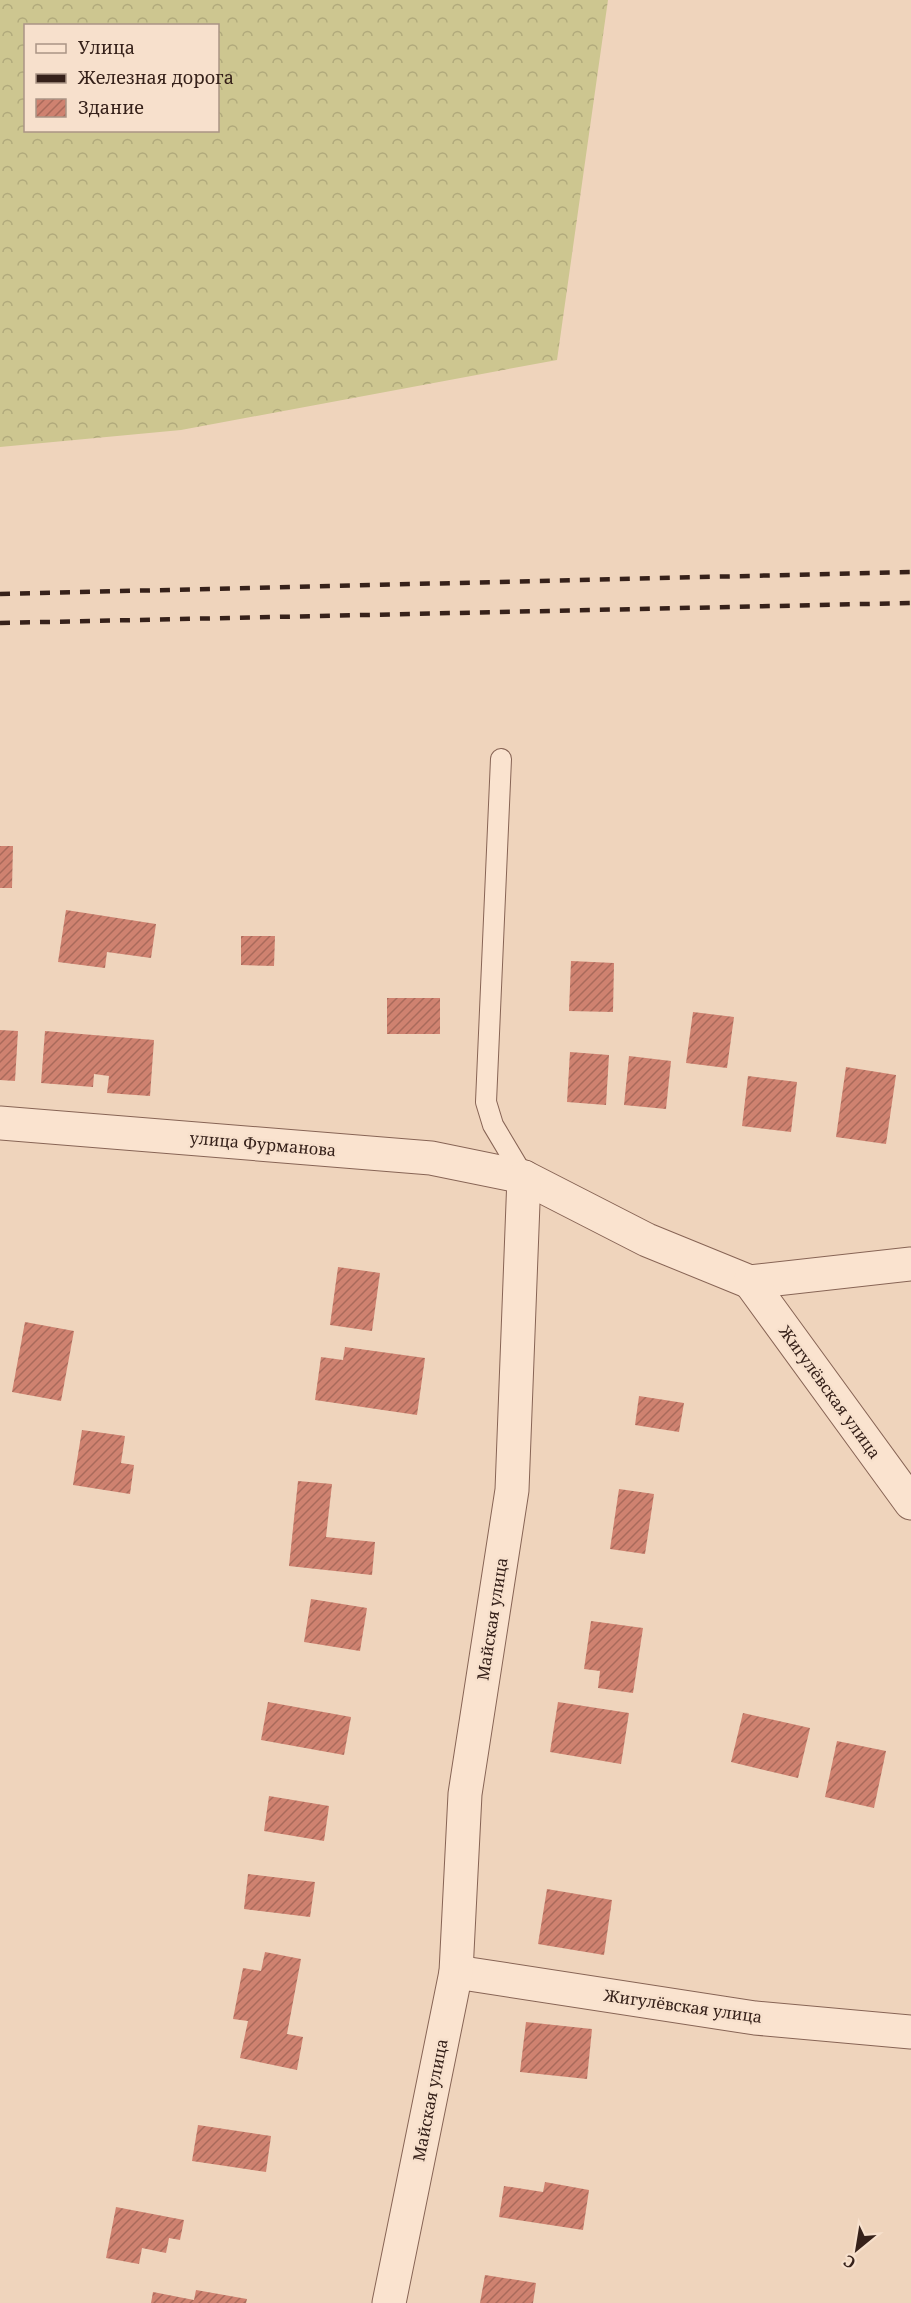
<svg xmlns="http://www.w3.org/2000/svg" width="911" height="2303" font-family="'Noto Serif',serif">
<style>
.forest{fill:url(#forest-crowns);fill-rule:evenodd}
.building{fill:url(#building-hatch)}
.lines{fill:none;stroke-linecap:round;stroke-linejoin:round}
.service-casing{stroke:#876455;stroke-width:22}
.minor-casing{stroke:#876455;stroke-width:35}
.service{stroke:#fae3cf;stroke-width:20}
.minor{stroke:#fae3cf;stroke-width:33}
.rail{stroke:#36211a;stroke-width:4.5;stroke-dasharray:10 10;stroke-linecap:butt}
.labels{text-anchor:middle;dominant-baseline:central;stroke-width:5;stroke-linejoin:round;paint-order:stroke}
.street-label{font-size:16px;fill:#36211a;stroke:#f7e0cc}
</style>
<defs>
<pattern id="forest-crowns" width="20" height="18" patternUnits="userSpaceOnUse" patternTransform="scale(1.5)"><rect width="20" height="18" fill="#cdc690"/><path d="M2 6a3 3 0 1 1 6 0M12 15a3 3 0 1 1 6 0" fill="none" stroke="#b1aa7c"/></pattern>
<pattern id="building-hatch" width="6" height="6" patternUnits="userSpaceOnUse" patternTransform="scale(1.5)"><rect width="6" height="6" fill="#cf8270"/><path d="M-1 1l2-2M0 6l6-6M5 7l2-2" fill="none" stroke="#a96a5b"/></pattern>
</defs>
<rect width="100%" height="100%" fill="#efd4bc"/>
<!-- forest -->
<path class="forest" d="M0,0H608L557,360L181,430L0,447ZM26,26H218V130H26Z"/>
<!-- building -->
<g class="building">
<path d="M0,846H13L12,888H0Z"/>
<path d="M66,910L156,924L151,958L107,952L105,968L58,962Z"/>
<path d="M241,936H275L274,966L241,965Z"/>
<path d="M571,961L614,963L613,1012L569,1011Z"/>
<rect x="387" y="998" width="53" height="36"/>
<path d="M693,1012L734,1017L727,1068L686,1063Z"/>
<path d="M0,1030L18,1031L15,1081L0,1080Z"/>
<path d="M45,1031L154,1040L150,1096L107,1093L109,1076L94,1074L93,1087L41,1083Z"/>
<path d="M570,1052L609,1055L606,1105L567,1102Z"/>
<path d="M629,1056L671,1061L666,1109L624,1105Z"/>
<path d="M846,1067L896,1075L886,1144L836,1137Z"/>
<path d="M748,1076L797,1082L791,1132L742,1126Z"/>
<path d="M338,1267L380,1273L372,1331L330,1325Z"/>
<path d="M25,1322L74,1331L61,1401L12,1392Z"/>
<path d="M345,1347L425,1358L417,1415L315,1400L321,1357L343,1360Z"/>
<path d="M639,1396L684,1403L679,1432L635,1425Z"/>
<path d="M82,1430L125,1436L121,1463L134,1465L130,1494L73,1485Z"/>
<path d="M298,1481L332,1484L326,1537L375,1542L372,1575L289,1566Z"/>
<path d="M619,1489L654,1494L645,1554L610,1549Z"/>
<path d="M311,1599L367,1608L360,1651L304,1642Z"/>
<path d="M591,1621L643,1628L633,1693L598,1688L600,1671L584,1669Z"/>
<path d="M268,1702L351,1717L344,1755L261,1740Z"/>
<path d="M558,1702L629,1713L621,1764L550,1752Z"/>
<path d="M743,1713L810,1728L798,1778L731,1762Z"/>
<path d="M837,1741L886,1751L874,1808L825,1797Z"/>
<path d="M269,1796L329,1806L324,1841L264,1831Z"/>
<path d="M248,1874L315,1882L310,1917L244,1909Z"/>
<path d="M547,1889L612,1900L604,1955L538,1944Z"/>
<path d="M265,1952L301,1959L287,2034L303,2037L297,2070L240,2058L248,2021L233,2019L243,1968L261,1971Z"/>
<path d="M526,2022L592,2029L587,2079L520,2072Z"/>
<path d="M198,2125L271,2136L266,2172L192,2161Z"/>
<path d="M545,2182L589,2190L583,2230L499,2217L504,2186L543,2192Z"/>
<path d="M116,2207L184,2220L180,2240L169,2238L166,2253L142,2248L139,2264L106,2258Z"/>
<path d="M485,2275L536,2283L533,2303H480Z"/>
<path d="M196,2290L247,2299L246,2303H151L153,2292L194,2300Z"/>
</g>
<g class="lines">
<defs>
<path id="service" d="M501,759L486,1102L493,1125L524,1177"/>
<g id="minor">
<path d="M0,1123L431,1158L524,1177L647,1240L750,1282L911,1264"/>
<path d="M750,1282L911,1503"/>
<path d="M456,1972L755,2018L911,2032"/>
<path d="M389,2303L456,1972L465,1794L512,1490L524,1177"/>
</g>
</defs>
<!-- service casing -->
<use href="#service" class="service-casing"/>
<!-- minor casing -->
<use href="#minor" class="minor-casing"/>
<!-- service -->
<use href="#service" class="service"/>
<!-- minor -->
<use href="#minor" class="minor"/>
<!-- rail -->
<g class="rail">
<path d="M0,594L911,572"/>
<path d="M0,623L911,603"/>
</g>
</g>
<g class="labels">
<!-- street labels -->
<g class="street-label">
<text transform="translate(263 1144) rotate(5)">улица Фурманова</text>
<text transform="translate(830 1392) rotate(54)">Жигулёвская улица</text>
<text transform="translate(492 1619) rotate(-81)">Майская улица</text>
<text transform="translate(683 2006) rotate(8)">Жигулёвская улица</text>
<text transform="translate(430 2100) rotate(-79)">Майская улица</text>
</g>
</g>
<!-- legend -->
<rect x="24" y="24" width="195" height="108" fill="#f7e0cc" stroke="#aa9485" stroke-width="1.5"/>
<rect x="36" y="44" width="30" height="9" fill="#fae3cf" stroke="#aa9485" stroke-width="1.5"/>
<text x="78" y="54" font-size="18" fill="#36211a">Улица</text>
<rect x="36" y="74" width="30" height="9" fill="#36211a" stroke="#aa9485" stroke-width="1.5"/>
<text x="78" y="84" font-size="18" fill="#36211a">Железная дорога</text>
<rect x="36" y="99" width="30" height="18" fill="url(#building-hatch)" stroke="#aa9485" stroke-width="1.5"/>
<text x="78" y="114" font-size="18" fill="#36211a">Здание</text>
<!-- north arrow -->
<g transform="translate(857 2249) rotate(210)" stroke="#f7e0cc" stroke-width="4.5" paint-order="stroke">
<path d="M0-4.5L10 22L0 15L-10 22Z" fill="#36211a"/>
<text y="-9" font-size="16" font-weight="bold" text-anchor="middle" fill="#36211a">С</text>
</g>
</svg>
